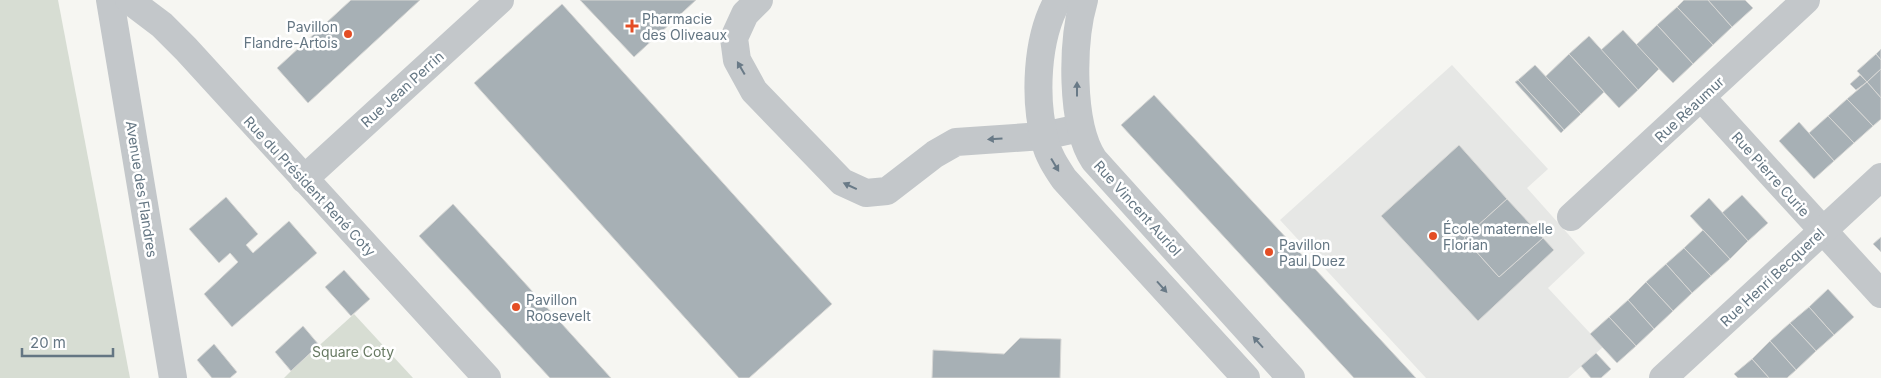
<svg xmlns="http://www.w3.org/2000/svg" width="1881" height="378" font-family="Inter,sans-serif">
<style>
.built{fill:#e6e7e5}
.green{fill:#d7ddd3}
.building{fill:#a7b0b5;stroke:#d7d7d5}
.lines{fill:none;stroke-linecap:round;stroke-linejoin:round}
.minor{stroke:#c3c7ca;stroke-width:28}
.oneway{fill:#697a87}
.poi-dot{fill:#e44d24;stroke:#fff;stroke-width:2}
.labels{text-anchor:middle;dominant-baseline:central;stroke-width:5;stroke-linejoin:round;paint-order:stroke}
.poi-label{font-size:14px;fill:#647683;stroke:#fff;text-anchor:start}
.street-label{font-size:14px;fill:#647683;stroke:#fff}
.park-label{font-size:14px;fill:#687a63;stroke:#fff}
</style>
<rect width="100%" height="100%" fill="#f6f6f2"/>
<!-- built -->
<path class="built" d="M1452,65L1548,169L1527,188L1585,253L1548,288L1603,347L1568,378H1426L1280,220Z"/>
<!-- green -->
<g class="green">
<path d="M0,0H58L130,378H0Z"/>
<path d="M354,314L413,378H284L291,371Z"/>
</g>
<!-- building -->
<g class="building">
<path d="M351,0H420L308,103L277,68Z"/>
<path d="M580,0H696L634,57Z"/>
<path d="M1684,0H1708L1732,27L1713,45L1677,7Z"/>
<path d="M1708,0H1745L1753,8L1732,27Z"/>
<path d="M562,4L832,304L749,378H739L474,83Z"/>
<path d="M1677,7L1713,45L1693,64L1657,25Z"/>
<path d="M1657,25L1693,64L1673,83L1636,45Z"/>
<path d="M1623,30L1659,69L1638,90L1601,50Z"/>
<path d="M1589,36L1638,90L1619,108L1569,54Z"/>
<path d="M1881,49V60L1876,54Z"/>
<path d="M1569,54L1604,92L1581,114L1545,77Z"/>
<path d="M1876,54L1881,60V69L1867,82L1857,71Z"/>
<path d="M1535,65L1581,114L1564,130L1518,80Z"/>
<path d="M1881,69V98L1867,82Z"/>
<path d="M1860,75L1867,82L1856,90L1850,84Z"/>
<path d="M1518,80L1564,130L1561,133L1515,82Z"/>
<path d="M1867,82L1881,98V119L1873,126L1847,99Z"/>
<path d="M1154,95L1416,378H1354L1121,125Z"/>
<path d="M1847,99L1873,126L1854,143L1828,116Z"/>
<path d="M1828,116L1854,143L1834,161L1809,133Z"/>
<path d="M1799,122L1834,161L1814,179L1779,141Z"/>
<path d="M1459,145L1507,199L1464,238L1499,277L1543,238L1554,250L1478,321L1381,216Z"/>
<path d="M1742,195L1768,223L1748,241L1722,213Z"/>
<path d="M226,197L258,234L246,245L253,253L289,221L317,253L232,327L204,294L238,262L230,253L219,263L189,229Z"/>
<path d="M1709,198L1748,241L1730,259L1690,216Z"/>
<path d="M1507,199L1543,238L1499,277L1464,238Z"/>
<path d="M453,204L611,378H550L419,236Z"/>
<path d="M1703,230L1730,259L1711,276L1684,248Z"/>
<path d="M1881,237V252L1873,244Z"/>
<path d="M1684,248L1711,276L1692,293L1666,264Z"/>
<path d="M1666,264L1692,293L1673,311L1646,282Z"/>
<path d="M344,270L370,299L351,316L325,287Z"/>
<path d="M1646,282L1673,311L1654,329L1628,300Z"/>
<path d="M1828,289L1854,317L1834,335L1809,307Z"/>
<path d="M1628,300L1654,329L1636,346L1609,317Z"/>
<path d="M1809,307L1834,335L1816,351L1790,323Z"/>
<path d="M1609,317L1636,346L1617,363L1590,334Z"/>
<path d="M1790,323L1816,351L1796,370L1770,341Z"/>
<path d="M303,326L319,345L291,371L275,352Z"/>
<path d="M1020,338L1061,339L1060,378H932L933,350L1004,354Z"/>
<path d="M1770,341L1796,370L1787,378H1769L1752,359Z"/>
<path d="M214,344L237,372L230,378H212L197,360Z"/>
<path d="M1596,353L1611,369L1601,378H1591L1581,366Z"/>
<path d="M1752,359L1769,378H1738L1734,374Z"/>
</g>
<g class="lines">
<!-- minor -->
<g class="minor">
<path d="M110,0L173,378"/>
<path d="M129,0L162,25L186,49L487,378"/>
<path d="M759,0L745,14L734,38L737,60L754,91L842,182L866,193L887,191L935,154L956,142L1043,136L1080,128"/>
<path d="M1058,0C1036,38 1034,99 1045,141C1048,155 1056,167 1064,179L1246,378"/>
<path d="M1084,0C1072,41 1070,124 1094,160L1291,378"/>
<path d="M1702,98L1881,294"/>
<path d="M304,179L500,0"/>
<path d="M1571,217L1806,0"/>
<path d="M1663,378L1881,177"/>
</g>
</g>
<!-- one-way arrows -->
<defs><path id="oneway-solid" d="M-6-.8H1V-3.2L6.5 0L1 3.2V.8H-6Z" transform="scale(1.25)"/></defs>
<g class="oneway">
<use href="#oneway-solid" transform="translate(741 68) rotate(-120)"/>
<use href="#oneway-solid" transform="translate(1077 89) rotate(-90)"/>
<use href="#oneway-solid" transform="translate(995 139) rotate(176)"/>
<use href="#oneway-solid" transform="translate(1055 165) rotate(59)"/>
<use href="#oneway-solid" transform="translate(850 186) rotate(-155)"/>
<use href="#oneway-solid" transform="translate(1162 287) rotate(48)"/>
<use href="#oneway-solid" transform="translate(1258 342) rotate(-132)"/>
</g>
<!-- markers -->
<g class="poi-dot">
<path d="M629.5 18.5h5v5h5v5h-5v5h-5v-5h-5v-5h5z"/>
<circle cx="348" cy="34" r="5"/>
<circle cx="1433" cy="236" r="5"/>
<circle cx="1269" cy="252" r="5"/>
<circle cx="516" cy="307" r="5"/>
</g>
<g class="labels">
<!-- poi labels -->
<g class="poi-label">
<text x="642" y="18">Pharmacie<tspan x="642" dy="16">des Oliveaux</tspan></text>
<text x="338" y="26" text-anchor="end">Pavillon<tspan x="338" dy="16">Flandre-Artois</tspan></text>
<text x="1443" y="228">École maternelle<tspan x="1443" dy="16">Florian</tspan></text>
<text x="1279" y="244">Pavillon<tspan x="1279" dy="16">Paul Duez</tspan></text>
<text x="526" y="299">Pavillon<tspan x="526" dy="16">Roosevelt</tspan></text>
</g>
<!-- street labels -->
<g class="street-label">
<text transform="translate(402 89) rotate(-42)">Rue Jean Perrin</text>
<text transform="translate(1689 109) rotate(-43)">Rue Réaumur</text>
<text transform="translate(1771 174) rotate(48)">Rue Pierre Curie</text>
<text transform="translate(310 186) rotate(47)">Rue du Président René Coty</text>
<text transform="translate(142 189) rotate(81)">Avenue des Flandres</text>
<text transform="translate(1138 208) rotate(48)">Rue Vincent Auriol</text>
<text transform="translate(1772 277) rotate(-43)">Rue Henri Becquerel</text>
</g>
<!-- park labels -->
<g class="park-label">
<text x="353" y="351">Square Coty</text>
</g>
</g>
<!-- scale -->
<path d="M22 348v8h91v-8" fill="none" stroke="#647683" stroke-width="2.5"/>
<text x="30" y="348" font-size="15" fill="#647683" stroke="#ffffff" stroke-width="4" paint-order="stroke">20 m</text>
</svg>
